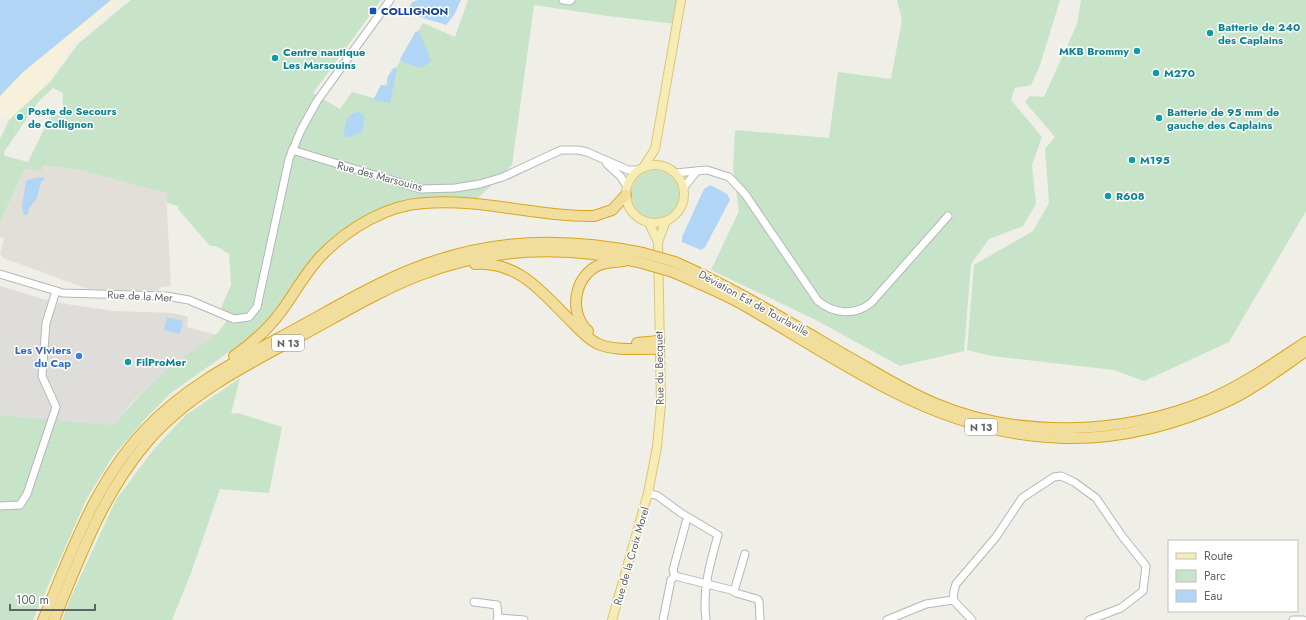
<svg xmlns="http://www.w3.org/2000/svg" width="1306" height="620" font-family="Jost,sans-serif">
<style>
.industrial{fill:#deddd9}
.education{fill:#e2dfd9}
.green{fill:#c7e3c8;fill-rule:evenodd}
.sand{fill:#f7f1db}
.water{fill:#b1d5f5}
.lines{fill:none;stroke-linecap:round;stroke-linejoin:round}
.minor-casing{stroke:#b4b7ba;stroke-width:9}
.major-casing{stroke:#e1c56e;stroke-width:10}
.highway-casing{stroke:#dba51b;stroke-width:12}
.minor{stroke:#fff;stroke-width:7}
.major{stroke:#f6edb6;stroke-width:8}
.highway{stroke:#f1de9d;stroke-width:10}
.highway-bridge-casing{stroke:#dba51b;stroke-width:12;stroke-linecap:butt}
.highway-bridge{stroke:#f1de9d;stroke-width:10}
.transit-dot{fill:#1a4fb4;stroke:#fff;stroke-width:1.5}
.culture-dot{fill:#0f9aa8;stroke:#fff;stroke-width:1.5}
.shop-dot{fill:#3f7fe0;stroke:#fff;stroke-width:1.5}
.labels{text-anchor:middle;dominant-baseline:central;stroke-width:3;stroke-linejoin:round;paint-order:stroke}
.shield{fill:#fff;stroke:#8f9194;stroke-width:1}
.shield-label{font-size:10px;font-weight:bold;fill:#5f6266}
.transit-label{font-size:11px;font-weight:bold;fill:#164399;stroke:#fff;text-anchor:start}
.culture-label{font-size:11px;font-weight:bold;fill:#0d838f;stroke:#fff;text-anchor:start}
.street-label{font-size:11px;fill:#5f6266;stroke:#fff}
.shop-label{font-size:11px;font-weight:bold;fill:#366cbe;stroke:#fff;text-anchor:end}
</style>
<rect width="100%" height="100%" fill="#efeee7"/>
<!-- industrial -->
<path class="industrial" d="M0,286L46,300L72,305L115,311L173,313L188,317L187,327L217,335L178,360L132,402L114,425L0,415Z"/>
<!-- education -->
<path class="education" d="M43,165L78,170L166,193L171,286L161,287L158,291L88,289L3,258L0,254L4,239L0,237V222L25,168Z"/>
<!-- green -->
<g class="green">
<path d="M131,0H381L313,93L340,109L352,92L377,99L423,23L455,37L468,0H681L676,24L608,16L534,5L512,165L478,198L447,197L401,203L319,251L304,269L287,296L268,321L257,332L171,393L146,418L113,456L87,498L33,620H0V415L114,425C133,401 155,379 179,360C200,344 218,340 230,314L221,308L231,285L229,254L216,246H210L178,209V206L167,203L166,193L78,170L43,165L41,171L25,168L0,222V139L9,120L51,81L78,44ZM53,88L63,93L62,114L50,117L28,162L5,156L4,152L38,102Z"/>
<path d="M897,0H1060L1040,65L1031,85L1015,88L1011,100L1042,137L1032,165L1036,204L1023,226L989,239L971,264L964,351L900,366L816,320L711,270L739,211L733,168L735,130L829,138L838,72L891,79L902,20Z"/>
<path d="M1081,0H1306V211L1229,342L1144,381L1114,370L991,356L967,350L974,265L1033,231L1049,203L1045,149L1055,137L1025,102L1030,96L1044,97L1077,24Z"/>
<circle cx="655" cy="194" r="24"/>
<path d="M240,378L231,414L238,413L282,427L269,493L220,489L191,573L172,620H62L71,597L116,500L153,450L186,415Z"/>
</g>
<!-- sand -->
<path class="sand" d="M111,0H119L69,47C60,75 29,101 9,120L0,115V96L22,73Z"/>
<!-- water -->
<g class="water">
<path d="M0,0H111L22,73L0,96Z"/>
<path d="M418,0H461L454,15L446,25C433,20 419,19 408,9L412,2Z"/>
<path d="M416,31L420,33L431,61L421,68L402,62L400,59Z"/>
<path d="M394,67L397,69L390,103L373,100L381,85H384L387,86L389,84L387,82V78Z"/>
<path d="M359,112L364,116L363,130L354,136L346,138L344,134C346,123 346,113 359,112Z"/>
<path d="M44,177V180L41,182L37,198L30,207L27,215H24L22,206L26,181L30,179Z"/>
<path d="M710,185L727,194L730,200L705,247L701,250L682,242V237L704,189Z"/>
<path d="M167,317L183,321L180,334L164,330Z"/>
</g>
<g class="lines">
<defs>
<g id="minor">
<path d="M563,0L570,1L571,0"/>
<path d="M292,150L421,189L455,188L480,184L503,177L561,150H578L587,152L628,170H638"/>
<path d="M607,164L620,176L627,186"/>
<path d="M675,173L707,170L729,177L745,194L818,301C834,314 854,316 871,303L948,216"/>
<path d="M684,187L697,171"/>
<path d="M0,274L63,293L166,296L189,300L234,319L249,317L257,307L289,159L301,130L317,101L390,0"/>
<path d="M648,493L658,496L681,513L718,535C710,563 702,591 706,620"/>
<path d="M0,506L20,505L27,494L56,407L42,376L46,323L56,291"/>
<path d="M675,576L673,570L686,522"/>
<path d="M734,591L745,554"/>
<path d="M474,602L497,605L498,618"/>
<path d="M497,620L499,618L524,620"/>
<path d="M663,620L671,580L675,576L731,590L736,593L757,599L759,601L760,620"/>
<path d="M887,620L926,604L953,600"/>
<path d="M972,620L953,600L954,591L956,584L996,537L1022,498L1054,477L1061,476L1074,482L1096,498L1122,536L1146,566L1143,591L1121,608L1089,620"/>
<path d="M1293,620H1303"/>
</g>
<g id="major">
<circle cx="655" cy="194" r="29"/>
<path d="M643,168L655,149L681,0"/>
<path d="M658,242L666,221"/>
<path d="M612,620L648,493L657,447L661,404L658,242L649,223"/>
</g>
<g id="highway">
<path d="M675,262C734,288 789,322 845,355C874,371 903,390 934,403C1018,439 1124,435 1208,400C1243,385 1274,363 1306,342"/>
<path d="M475,264C520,261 543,294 573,323C580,330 587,338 596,343C614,352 640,348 659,349"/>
<path d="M673,272C696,282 720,292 742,304C792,333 841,365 892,391C1006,449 1113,455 1230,400C1257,387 1281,368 1306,351"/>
<path d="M588,331C568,313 574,276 599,265C606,262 616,262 624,261"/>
<path d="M637,343L659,341"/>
<path d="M234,356C251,344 268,329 280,313C295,293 306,271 323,254C349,228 387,205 424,203C481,198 537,217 594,216L612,210L626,195"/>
<path d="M43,620C71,554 94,484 144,431C184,387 238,360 290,332C320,316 350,298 381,283C468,240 550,234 643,253"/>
<path d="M54,620C80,557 103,493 148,441C187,396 242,367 293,340C335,318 376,292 420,275C493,247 568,245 642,263"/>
</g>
</defs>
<!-- minor casing -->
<use href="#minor" class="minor-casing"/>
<!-- major casing -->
<use href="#major" class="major-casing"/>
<!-- highway casing -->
<use href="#highway" class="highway-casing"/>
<!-- minor -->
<use href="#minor" class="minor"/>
<!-- major -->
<use href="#major" class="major"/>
<!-- highway -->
<use href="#highway" class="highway"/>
<defs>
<g id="highway-bridge">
<path d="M643,253L675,262"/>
<path d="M642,263L673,272"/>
</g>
</defs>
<!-- highway-bridge casing -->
<use href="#highway-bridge" class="highway-bridge-casing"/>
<!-- highway-bridge -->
<use href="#highway-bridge" class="highway-bridge"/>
</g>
<!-- markers -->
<rect class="transit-dot" x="369" y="7" width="8" height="8" rx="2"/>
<g class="culture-dot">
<circle cx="1210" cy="33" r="4"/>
<circle cx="1137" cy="51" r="4"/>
<circle cx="275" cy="58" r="4"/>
<circle cx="1156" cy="73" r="4"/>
<circle cx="20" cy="117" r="4"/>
<circle cx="1159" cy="118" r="4"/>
<circle cx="1132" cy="160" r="4"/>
<circle cx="1108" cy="196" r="4"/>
<circle cx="128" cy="362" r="4"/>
</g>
<circle class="shop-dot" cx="79" cy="356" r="4"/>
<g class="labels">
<!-- shield labels -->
<g class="shield">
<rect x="272" y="335" width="32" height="16" rx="3"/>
<rect x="965" y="419" width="32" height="16" rx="3"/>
</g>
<g class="shield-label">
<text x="288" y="343">N 13</text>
<text x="981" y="427">N 13</text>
</g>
<!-- transit labels -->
<g class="transit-label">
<text x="381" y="11">COLLIGNON</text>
</g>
<!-- culture labels -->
<g class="culture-label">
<text x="1218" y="27">Batterie de 240<tspan x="1218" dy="13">des Caplains</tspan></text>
<text x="1129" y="51" text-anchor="end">MKB Brommy</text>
<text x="283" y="52">Centre nautique<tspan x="283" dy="13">Les Marsouins</tspan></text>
<text x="1164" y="73">M270</text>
<text x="28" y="111">Poste de Secours<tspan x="28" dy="13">de Collignon</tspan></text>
<text x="1167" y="112">Batterie de 95 mm de<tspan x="1167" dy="13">gauche des Caplains</tspan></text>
<text x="1140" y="160">M195</text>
<text x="1116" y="196">R608</text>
<text x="136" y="362">FilProMer</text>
</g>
<!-- street labels -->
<g class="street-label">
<text transform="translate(380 176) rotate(15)">Rue des Marsouins</text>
<text transform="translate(140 296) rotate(3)">Rue de la Mer</text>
<text transform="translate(754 303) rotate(29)">Déviation Est de Tourlaville</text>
<text transform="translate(659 368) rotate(-91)">Rue du Becquet</text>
<text transform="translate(631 556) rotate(-74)">Rue de la Croix Morel</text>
</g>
<!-- shop labels -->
<g class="shop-label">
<text x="71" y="350">Les Viviers<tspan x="71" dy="13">du Cap</tspan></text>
</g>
</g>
<!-- legend -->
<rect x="1168" y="540" width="130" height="72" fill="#ffffff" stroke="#bfc0c2"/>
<rect x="1176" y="553" width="20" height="6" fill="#f6edb6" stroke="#bfc0c2"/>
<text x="1204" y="560" font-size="12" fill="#5f6266">Route</text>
<rect x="1176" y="570" width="20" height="12" fill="#c7e3c8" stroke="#bfc0c2"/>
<text x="1204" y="580" font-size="12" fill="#5f6266">Parc</text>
<rect x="1176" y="590" width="20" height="12" fill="#b1d5f5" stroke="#bfc0c2"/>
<text x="1204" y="600" font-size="12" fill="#5f6266">Eau</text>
<!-- scale -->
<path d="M10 604v6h85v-6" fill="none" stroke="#5f6266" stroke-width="2"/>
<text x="16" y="604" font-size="12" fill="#5f6266" stroke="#ffffff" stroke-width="3" paint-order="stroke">100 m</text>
</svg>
